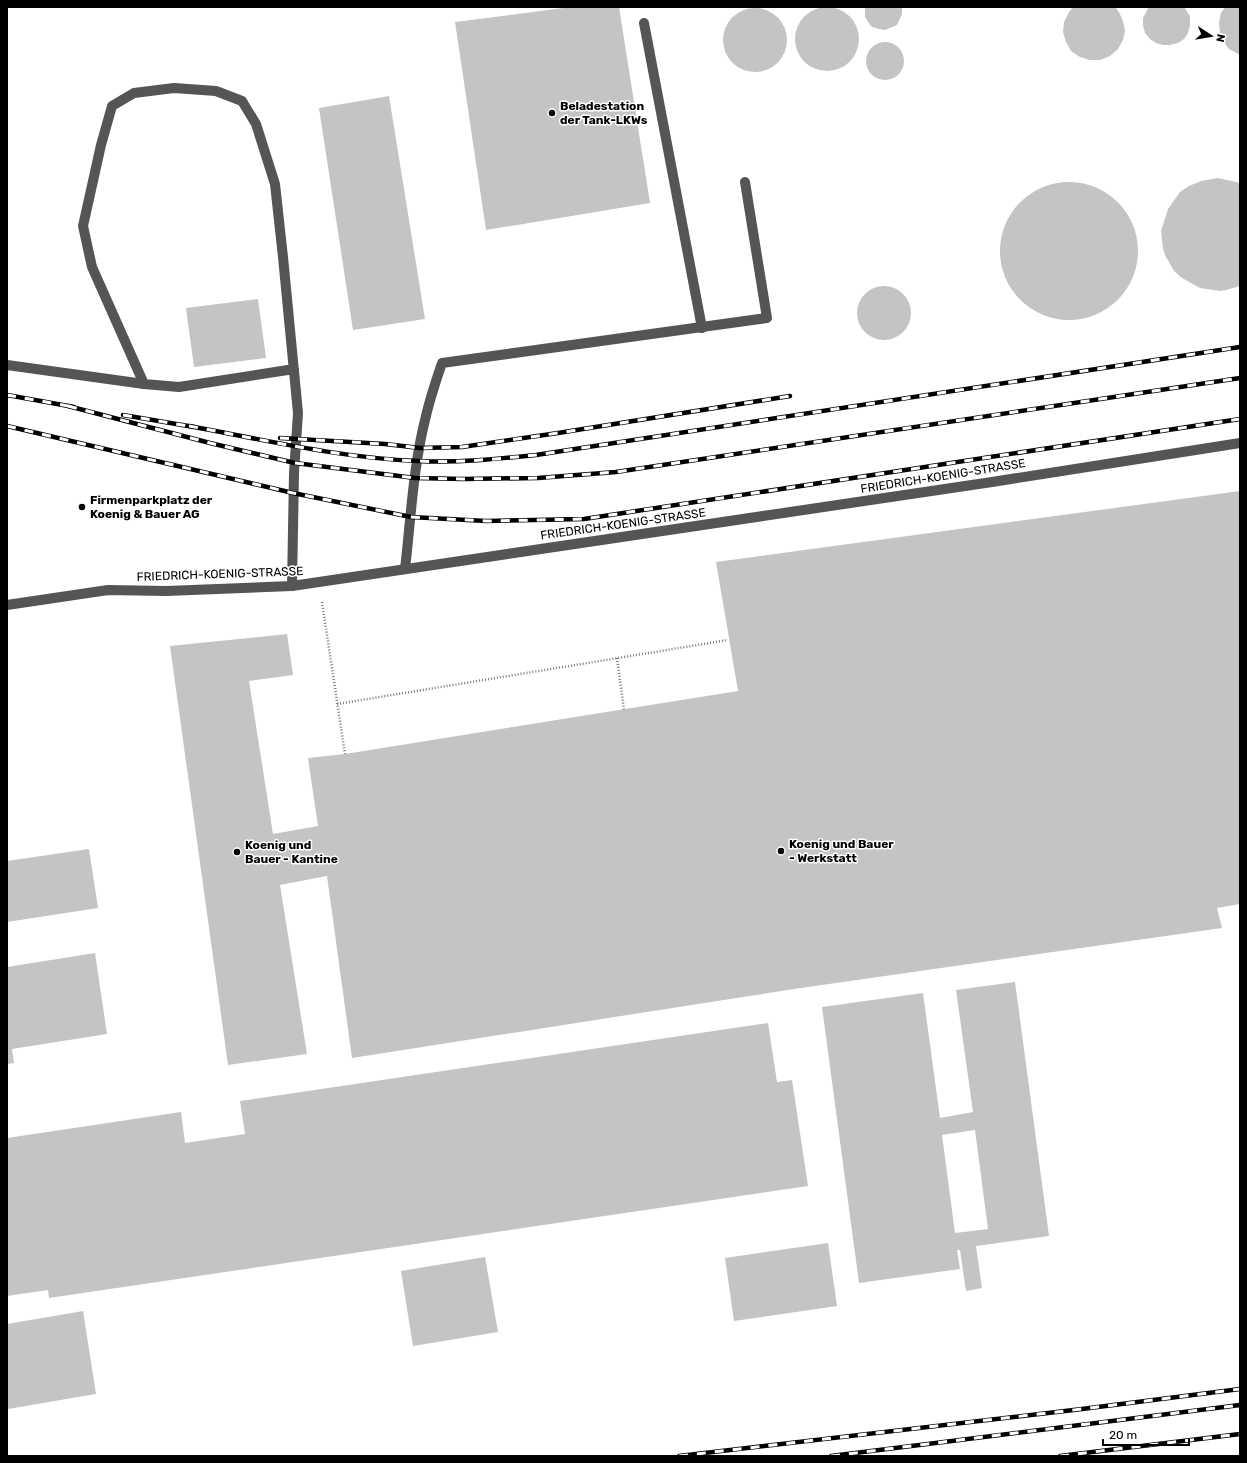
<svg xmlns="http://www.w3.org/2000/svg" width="1247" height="1463" font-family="Rubik,sans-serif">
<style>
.building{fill:#c4c4c4;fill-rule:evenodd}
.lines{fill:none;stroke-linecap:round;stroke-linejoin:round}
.path{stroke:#777;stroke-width:2.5;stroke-dasharray:1 2;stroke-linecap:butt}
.minor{stroke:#555;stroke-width:10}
.rail-casing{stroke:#000;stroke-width:4.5}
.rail{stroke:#fff;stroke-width:3;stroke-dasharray:9;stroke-linecap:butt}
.poi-dot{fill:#000;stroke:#fff;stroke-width:1.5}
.labels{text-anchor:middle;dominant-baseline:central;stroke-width:3;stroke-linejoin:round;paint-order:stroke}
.poi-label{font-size:12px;font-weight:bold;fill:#000;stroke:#fff;text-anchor:start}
.street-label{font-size:12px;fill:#000;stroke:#fff}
</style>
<rect width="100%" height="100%" fill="#fff"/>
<!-- building -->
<g class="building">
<path d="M571,7H619L650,203L486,230L455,22Z"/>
<path d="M865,7H902V14L897,25L885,30L879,29L872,27L868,22L865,17Z"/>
<path d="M1073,7H1115L1119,12L1123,21L1125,31L1123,40L1118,49L1110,56L1100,60H1090L1080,57L1071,51L1066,42L1063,32L1064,22L1069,12Z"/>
<path d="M1149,7H1184L1190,16V25L1188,33L1184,39L1178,43L1170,45H1163L1156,43L1150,39L1145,33L1143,25V18Z"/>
<path d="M1225,7H1240V55L1229,49L1225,44L1220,33L1219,23L1221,13Z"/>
<circle cx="827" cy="39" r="32"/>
<circle cx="755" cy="40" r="32"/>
<circle cx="885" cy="61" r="19"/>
<path d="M389,96L425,319L353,330L319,108Z"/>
<path d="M1218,178L1240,183V286L1226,290L1220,291L1200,288L1182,278L1174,271L1165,255L1163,248L1161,231L1168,209L1180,192L1189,186L1201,181Z"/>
<circle cx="1069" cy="251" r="69"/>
<circle cx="884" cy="313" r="27"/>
<path d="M258,299L266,358L194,367L186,308Z"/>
<path d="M1240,491V904L1217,908L1222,928L794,989L352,1058L327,876L280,885L307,1054L228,1065L170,646L287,634L293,675L249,681L273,834L318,826L308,758L345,754L738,691L716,562Z"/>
<path d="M89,849L98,908L7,922V861Z"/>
<path d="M95,953L107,1034L12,1049L14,1063L7,1064V967Z"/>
<path d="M1015,982L1049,1236L976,1246L982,1288L966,1291L960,1250H957L960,1269L859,1283L822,1007L923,993L940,1118L973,1112L956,990ZM975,1130L988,1229L955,1233L942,1135Z"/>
<path d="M768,1023L777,1082L792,1080L808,1186L49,1298L48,1290L7,1296V1138L181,1112L185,1143L245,1134L240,1101Z"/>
<path d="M828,1243L837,1306L734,1321L725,1258Z"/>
<path d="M485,1257L498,1332L413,1346L401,1271Z"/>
<path d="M83,1311L96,1394L8,1409L7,1324Z"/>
</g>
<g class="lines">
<!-- path -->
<g class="path">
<path d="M322,602L345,754"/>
<path d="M617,658L624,710"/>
<path d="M337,704L728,640"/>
</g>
<!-- minor -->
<g class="minor">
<path d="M644,23L702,328"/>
<path d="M7,365L144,384"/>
<path d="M405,569C411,518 413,466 426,416C430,398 436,381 442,363L767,318L745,182"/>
<path d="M292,586L294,473L298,413L283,257L275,184L256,124L242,101L216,91L174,88L134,93L112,106L101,145L83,226L92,267L144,384L179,387L294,369"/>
<path d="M7,605L108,590L166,591L292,586L992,482L1240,443"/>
</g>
<defs>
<g id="rail">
<path d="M7,395L74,407"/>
<path d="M68,406L210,443L295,463L415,478L463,479L538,478L616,472L1240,378"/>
<path d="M123,415L194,427"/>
<path d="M7,426L293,493L411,517L486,521L584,519L1240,419"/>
<path d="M189,426C265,440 340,458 418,461C458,463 497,459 536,455L1240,347"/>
<path d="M280,438L385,444L420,448L462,447L558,433L790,396"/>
<path d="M679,1456L1082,1409L1240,1389"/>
<path d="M831,1456L1240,1405"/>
<path d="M1060,1456L1240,1434"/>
</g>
</defs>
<!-- rail casing -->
<use href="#rail" class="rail-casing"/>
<!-- rail -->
<use href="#rail" class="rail"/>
</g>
<!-- markers -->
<g class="poi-dot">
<circle cx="552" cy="113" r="4"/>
<circle cx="82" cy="507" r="4"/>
<circle cx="781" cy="851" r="4"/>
<circle cx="237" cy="852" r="4"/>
</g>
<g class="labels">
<!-- poi labels -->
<g class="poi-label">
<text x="560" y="106">Beladestation<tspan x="560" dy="14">der Tank-LKWs</tspan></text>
<text x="90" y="500">Firmenparkplatz der<tspan x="90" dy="14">Koenig &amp; Bauer AG</tspan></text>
<text x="789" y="844">Koenig und Bauer<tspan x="789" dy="14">- Werkstatt</tspan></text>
<text x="245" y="845">Koenig und<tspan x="245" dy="14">Bauer - Kantine</tspan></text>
</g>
<!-- street labels -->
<g class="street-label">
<text transform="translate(943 476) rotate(-9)">FRIEDRICH-KOENIG-STRASSE</text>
<text transform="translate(623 524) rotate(-8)">FRIEDRICH-KOENIG-STRASSE</text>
<text transform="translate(220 574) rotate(-2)">FRIEDRICH-KOENIG-STRASSE</text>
</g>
</g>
<!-- border -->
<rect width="1247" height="1463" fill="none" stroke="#000000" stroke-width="16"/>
<!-- north arrow -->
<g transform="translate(1211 36) rotate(102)" stroke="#ffffff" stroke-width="3" paint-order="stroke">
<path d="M0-3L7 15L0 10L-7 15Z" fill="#000000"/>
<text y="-6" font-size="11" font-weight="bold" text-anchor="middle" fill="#000000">N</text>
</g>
<!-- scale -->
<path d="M1103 1439v6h86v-6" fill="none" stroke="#000000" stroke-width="2"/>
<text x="1109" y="1439" font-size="12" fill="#000000" stroke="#ffffff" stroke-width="3" paint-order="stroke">20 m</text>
</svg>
